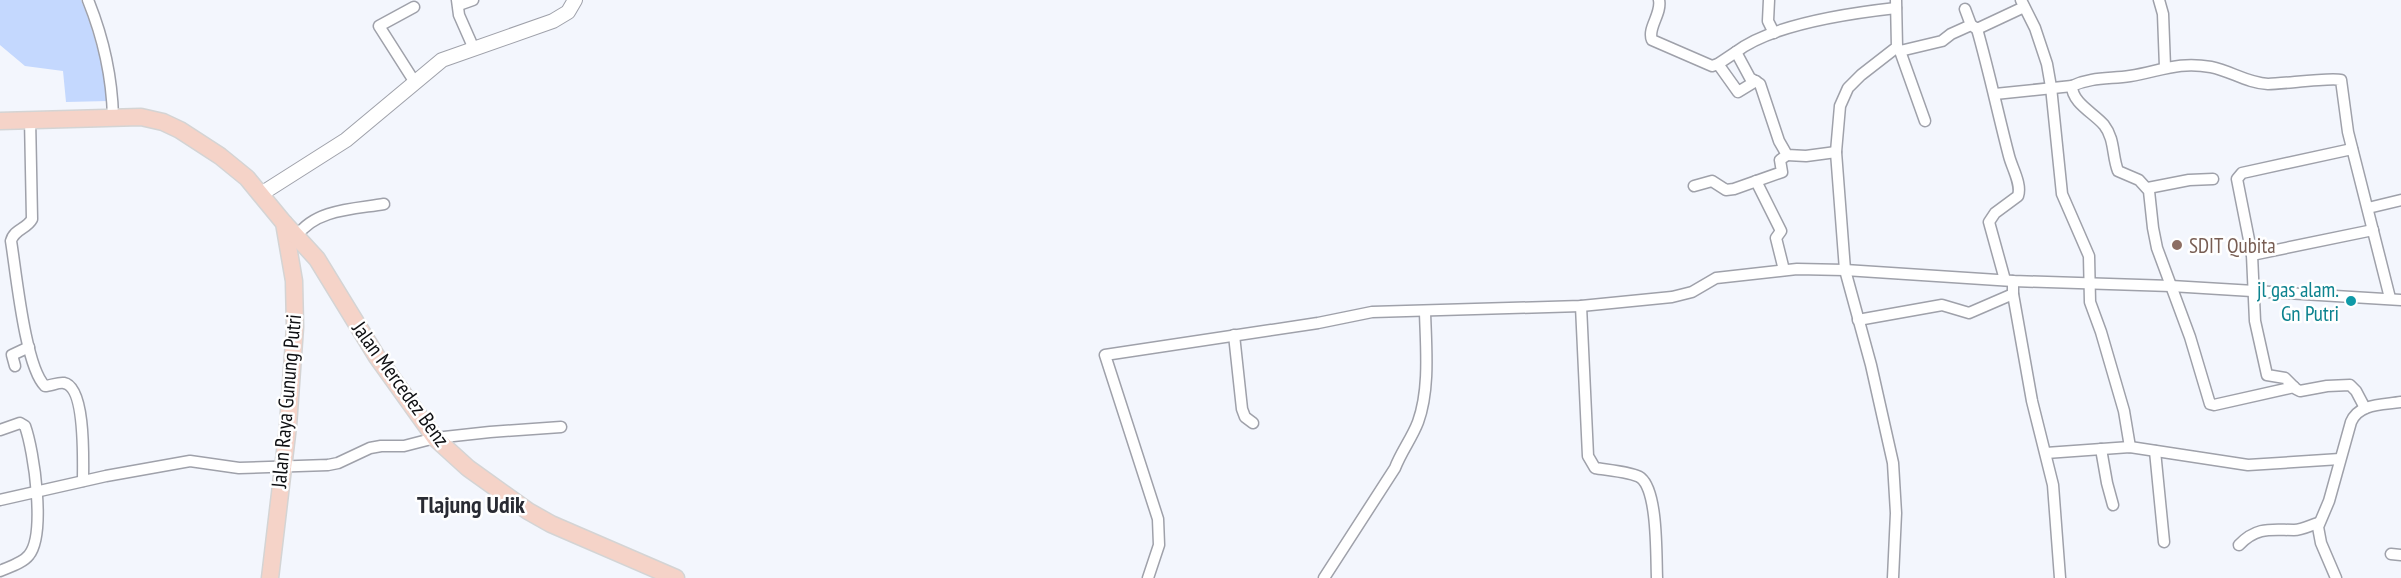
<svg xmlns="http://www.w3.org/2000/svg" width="2401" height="578" font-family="'PT Sans Narrow',sans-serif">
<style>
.water{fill:#c4d8fe}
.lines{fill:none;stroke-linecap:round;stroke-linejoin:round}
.minor-casing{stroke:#9fa1aa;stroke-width:13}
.tertiary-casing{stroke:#9fa1aa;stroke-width:16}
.primary-casing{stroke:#d4d4d4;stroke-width:19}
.minor{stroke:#fff;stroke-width:10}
.tertiary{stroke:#fff;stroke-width:14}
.primary{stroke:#f5d3c8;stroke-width:16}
.education-dot{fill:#8d6e63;stroke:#fff;stroke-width:2}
.culture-dot{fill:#0f9aa8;stroke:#fff;stroke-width:2}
.labels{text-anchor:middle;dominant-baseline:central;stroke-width:5;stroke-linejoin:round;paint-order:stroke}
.education-label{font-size:21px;fill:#785e54;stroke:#fff;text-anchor:start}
.culture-label{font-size:21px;fill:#0d838f;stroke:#fff;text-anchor:end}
.street-label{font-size:21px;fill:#0e0f12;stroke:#fff}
.quarter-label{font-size:24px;font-weight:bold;fill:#292b33;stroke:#fff}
</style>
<rect width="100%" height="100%" fill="#f3f6fd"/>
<!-- water -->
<path class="water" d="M0,0H81L90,23L109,90L108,101L66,102L63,71L25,66L0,45Z"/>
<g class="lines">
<defs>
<g id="minor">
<path d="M88,0C103,37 112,77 113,117"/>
<path d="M457,0L459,15L474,49"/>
<path d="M1659,0C1662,14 1647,28 1652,40L1712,66L1718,64L1736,52L1750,78L1760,84L1779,141L1787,155L1806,156L1836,152"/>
<path d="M1769,0L1768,21L1774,33"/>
<path d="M2021,0L2035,28L2047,64L2051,87L2062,194L2089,256L2090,302L2101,332L2124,411L2130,447"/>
<path d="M2159,0L2163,14L2165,67"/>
<path d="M459,5L473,0"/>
<path d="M414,7L379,26L414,81"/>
<path d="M1965,9L1971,25"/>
<path d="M1977,29C1989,71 1998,114 2009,156C2012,168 2022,184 2018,196L1995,213L1989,222L2005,280"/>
<path d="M1897,47L1900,51L1925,121"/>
<path d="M1900,51L1942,41L1951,34L1971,25L1977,29L2024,7"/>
<path d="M1736,52C1772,24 1851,13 1896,8"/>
<path d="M1718,64L1738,92L1756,81"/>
<path d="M1995,94L2072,86"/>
<path d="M30,118L32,219C27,229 14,229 11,241C16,271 25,367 45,386C51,386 58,382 64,383C86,387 83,463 83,481"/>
<path d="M2352,149L2242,173L2237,179L2252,255L2255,321L2267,375L2285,378L2296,389L2300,391L2327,386L2350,385L2356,391L2365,408"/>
<path d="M1756,181L1781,231L1776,238L1784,270"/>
<path d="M1694,186L1712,181L1726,190L1734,189L1782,172L1780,160L1787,155"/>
<path d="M2148,188L2189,180L2213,179"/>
<path d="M2368,208L2401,200"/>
<path d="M297,236C315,209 355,209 384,204"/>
<path d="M2252,255L2373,230"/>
<path d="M2013,281V294L2032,401L2053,485L2060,578"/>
<path d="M1581,306L1588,456L1595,468C1606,470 1633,472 1641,478C1658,492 1656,556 1657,578"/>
<path d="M1858,320L1942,305L1969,313L2013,294"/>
<path d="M1234,335L1242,409L1245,417L1253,423"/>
<path d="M15,366L12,355L29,347"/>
<path d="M2294,387L2214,405L2210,404L2190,337L2157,248L2153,228L2149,191L2139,180L2118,171C2112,156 2115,139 2104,125C2094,113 2072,103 2072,86C2091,77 2110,79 2130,76C2161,71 2178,61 2211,67C2231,71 2247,83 2268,84C2283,84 2331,77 2341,80L2348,132L2390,298"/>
<path d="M0,430L20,423L25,426C34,451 46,534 29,555C23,563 9,567 0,571"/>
<path d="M2101,449L2107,483L2113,505"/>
<path d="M2155,451L2164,542"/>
<path d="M2046,453L2130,447L2248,465L2340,459"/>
<path d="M0,500L106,476L190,461L239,468L328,465L338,463L370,448L381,446H404L435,438L490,432L561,427"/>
<path d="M2239,545C2257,526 2272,530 2294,530C2302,530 2311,525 2318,523"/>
<path d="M2391,554L2401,555"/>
<path d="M1148,578L1159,545L1158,519L1105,355L1318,323L1372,312L1581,306L1672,297L1692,292L1716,278L1797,269L1845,270L2013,281L2171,286L2401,300"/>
<path d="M1324,578L1395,468C1401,452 1412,438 1418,422C1430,389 1426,347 1425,312"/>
<path d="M1893,578L1896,513L1893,463L1871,365L1845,270L1836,152L1840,106L1848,88L1861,75L1897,47L1896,0"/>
<path d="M2336,578L2321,543L2318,527L2329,501L2351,422C2359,403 2383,405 2401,402"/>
</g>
<path id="tertiary" d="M261,194L346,140L442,60L553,21L568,12L575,0"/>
<g id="primary">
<path d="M0,121L141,117L163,122L180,130L220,156L247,178L284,223L294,281L295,327L288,426L270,578"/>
<path d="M284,223L317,259L377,357L435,438L468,468L528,511L551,524L676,578"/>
</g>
</defs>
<!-- minor casing -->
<use href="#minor" class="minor-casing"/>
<!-- tertiary casing -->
<use href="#tertiary" class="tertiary-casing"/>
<!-- primary casing -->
<use href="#primary" class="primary-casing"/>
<!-- minor -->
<use href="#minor" class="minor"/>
<!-- tertiary -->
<use href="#tertiary" class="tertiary"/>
<!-- primary -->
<use href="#primary" class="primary"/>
</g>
<!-- markers -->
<circle class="education-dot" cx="2177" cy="245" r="6"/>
<circle class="culture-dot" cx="2351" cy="301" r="6"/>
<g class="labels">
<!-- education labels -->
<g class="education-label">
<text x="2189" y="245">SDIT Qubita</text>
</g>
<!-- culture labels -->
<g class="culture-label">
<text x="2339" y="289">jl gas alam.<tspan x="2339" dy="24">Gn Putri</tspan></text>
</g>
<!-- street labels -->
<g class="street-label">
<text transform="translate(401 384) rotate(54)">Jalan Mercedez Benz</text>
<text transform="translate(286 401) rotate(-85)">Jalan Raya Gunung Putri</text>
</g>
<!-- quarter labels -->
<g class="quarter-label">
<text x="471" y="504">Tlajung Udik</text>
</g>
</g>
</svg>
